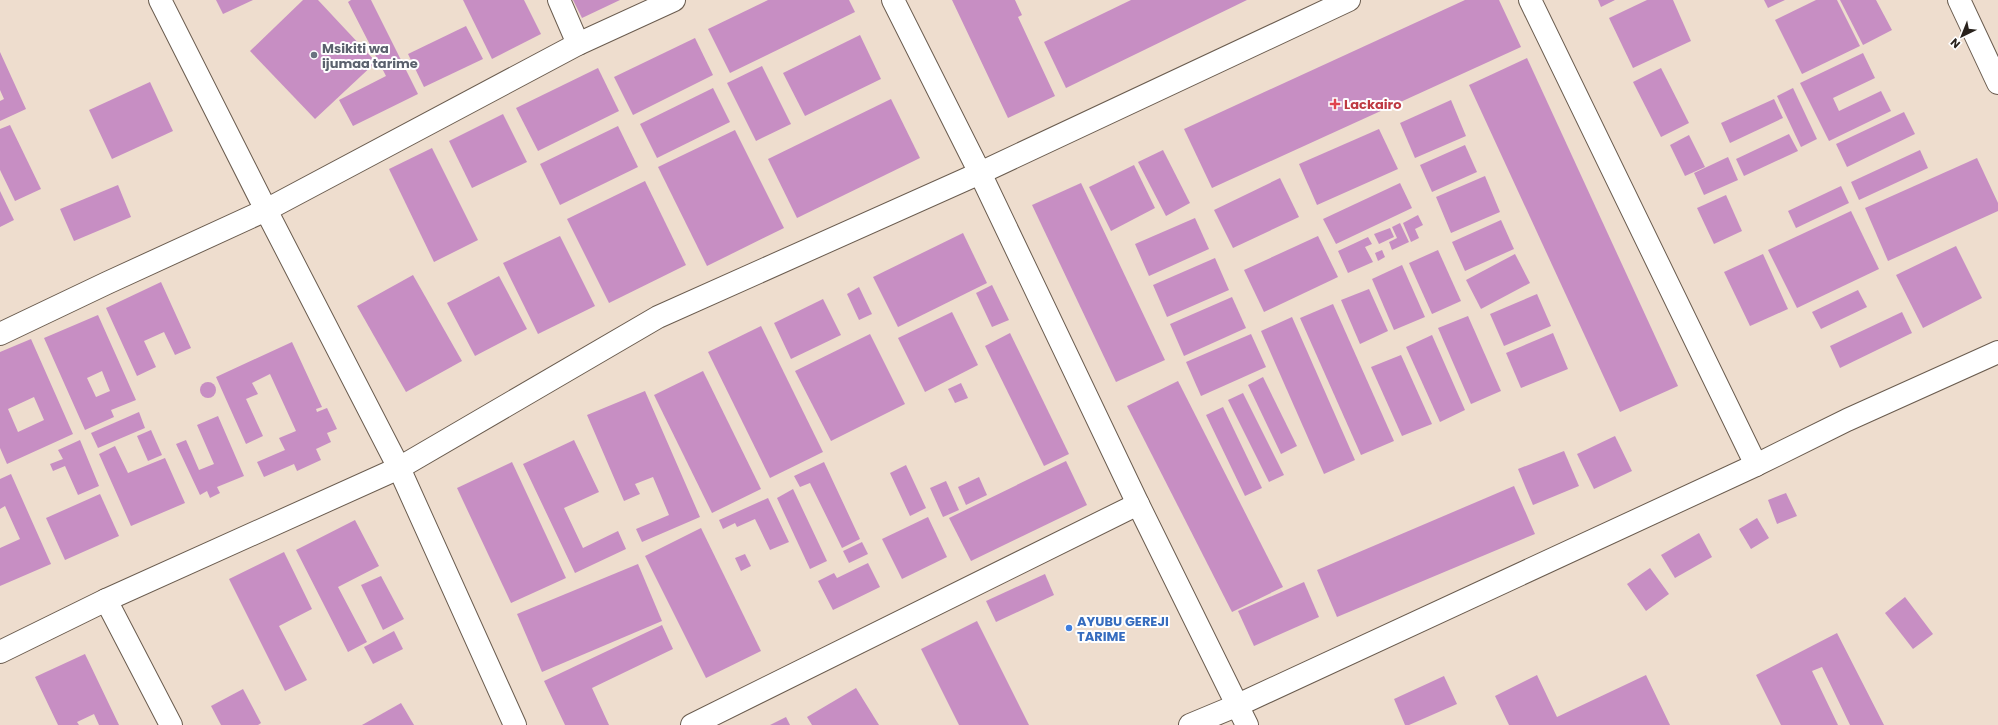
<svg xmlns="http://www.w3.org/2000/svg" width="1998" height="725" font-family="Poppins,sans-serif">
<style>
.building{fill:#c78ec3;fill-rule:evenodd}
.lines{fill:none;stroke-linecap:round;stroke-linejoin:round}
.minor-casing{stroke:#6a5c4f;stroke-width:24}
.minor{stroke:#fff;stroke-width:22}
.worship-dot{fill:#6b7280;stroke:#fff;stroke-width:1.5}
.health-dot{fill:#e0444e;stroke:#fff;stroke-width:1.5}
.shop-dot{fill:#3f7fe0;stroke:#fff;stroke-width:1.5}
.labels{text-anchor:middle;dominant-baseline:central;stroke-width:4;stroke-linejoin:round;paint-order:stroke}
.worship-label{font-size:13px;font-weight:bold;fill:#5b616d;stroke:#fff;text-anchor:start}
.health-label{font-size:13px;font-weight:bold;fill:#be3a42;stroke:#fff;text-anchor:start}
.shop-label{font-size:13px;font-weight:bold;fill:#366cbe;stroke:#fff;text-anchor:start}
</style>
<rect width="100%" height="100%" fill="#eeddce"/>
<!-- building -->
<g class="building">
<path d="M216,0H253L223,14Z"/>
<path d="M303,0H318L376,62L315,119L250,51Z"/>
<path d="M351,0H371L418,94L353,126L339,100L386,76L348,2Z"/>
<path d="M463,0H524L541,34L492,59Z"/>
<path d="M573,0H620L582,18Z"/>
<path d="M768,0H849L855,12L730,73L708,29Z"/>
<path d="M952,0H1015L1022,15L1018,17L1055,96L1008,118Z"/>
<path d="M1131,0H1247L1066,88L1044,42Z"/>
<path d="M1465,0H1499L1521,47L1212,188L1184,129Z"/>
<path d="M1598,0H1615L1601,7Z"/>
<path d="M1647,0H1673L1691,41L1633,68L1609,18Z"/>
<path d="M1764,0H1785L1768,8Z"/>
<path d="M1816,0H1837L1860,46L1802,74L1775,20Z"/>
<path d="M1840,0H1876L1892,30L1863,45Z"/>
<path d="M466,26L483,59L424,87L408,54Z"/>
<path d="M860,35L881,79L805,116L783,73Z"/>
<path d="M695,38L713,75L633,115L614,77Z"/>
<path d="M0,52L26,109L0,121V101L4,99L0,90Z"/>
<path d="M1863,53L1875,78L1833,98L1839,111L1881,91L1891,111L1829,141L1800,83Z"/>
<path d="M1527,58L1678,386L1620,412L1469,85Z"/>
<path d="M762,66L791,124L756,141L727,83Z"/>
<path d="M598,68L619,111L538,151L516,108Z"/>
<path d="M1661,68L1689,123L1661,137L1633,82Z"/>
<path d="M150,82L173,131L112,159L89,110Z"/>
<path d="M713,88L730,122L657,158L640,124Z"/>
<path d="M1793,88L1817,139L1801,147L1777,96Z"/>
<path d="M891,99L920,158L797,218L768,159Z"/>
<path d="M1774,99L1783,118L1730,143L1721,123Z"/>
<path d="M1451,100L1466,136L1415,158L1400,123Z"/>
<path d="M1904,112L1915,134L1847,167L1836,144Z"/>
<path d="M503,114L527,162L472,188L449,141Z"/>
<path d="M10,125L41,189L15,201L0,170V129Z"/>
<path d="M618,126L638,167L560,205L540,164Z"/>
<path d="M1379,129L1398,169L1317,205L1299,164Z"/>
<path d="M735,130L784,228L707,266L658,167Z"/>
<path d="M1789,134L1798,151L1744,176L1736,159Z"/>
<path d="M1689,135L1705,167L1685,176L1670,145Z"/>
<path d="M1465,145L1477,172L1432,192L1420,165Z"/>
<path d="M432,148L478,240L434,262L389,169Z"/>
<path d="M1163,150L1190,203L1166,216L1138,162Z"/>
<path d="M1920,150L1928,168L1859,200L1851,182Z"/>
<path d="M1728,157L1738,180L1704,195L1694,173Z"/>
<path d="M1977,158L1998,203V211L1888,261L1865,208Z"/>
<path d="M1134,165L1155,208L1111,231L1089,187Z"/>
<path d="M1485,176L1500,212L1451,233L1436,197Z"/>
<path d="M1280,178L1299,217L1233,248L1214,210Z"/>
<path d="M645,181L686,265L609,303L567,219Z"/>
<path d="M1081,183L1165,360L1116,382L1032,205Z"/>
<path d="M1400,183L1412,208L1336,244L1323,219Z"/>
<path d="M118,185L131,217L74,241L60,209Z"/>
<path d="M1841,186L1849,203L1796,228L1788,211Z"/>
<path d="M0,191L14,220L0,227Z"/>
<path d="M1726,195L1742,231L1714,244L1697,208Z"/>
<path d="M1851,211L1879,269L1797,308L1768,250Z"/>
<path d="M1418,215L1423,225L1415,229L1419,238L1411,242L1403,223Z"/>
<path d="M1195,218L1209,249L1149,276L1135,244Z"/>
<path d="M1501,220L1514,249L1465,271L1452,242Z"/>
<path d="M1400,223L1409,242L1392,250L1389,242L1397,238L1392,227Z"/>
<path d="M1390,228L1394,237L1379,244L1374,234Z"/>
<path d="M963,233L987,283L898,327L873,277Z"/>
<path d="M560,236L595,306L538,334L503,263Z"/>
<path d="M1318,236L1338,277L1264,312L1244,270Z"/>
<path d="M1368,237L1372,244L1365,247L1373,262L1348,273L1338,251Z"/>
<path d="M1956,246L1982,298L1923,328L1896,275Z"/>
<path d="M1382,250L1385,257L1378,261L1375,253Z"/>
<path d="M1438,250L1461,301L1432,314L1409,263Z"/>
<path d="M1515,254L1530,283L1481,309L1466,280Z"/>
<path d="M1763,254L1788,309L1750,326L1724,272Z"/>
<path d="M1215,258L1229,290L1167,317L1153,285Z"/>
<path d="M1402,265L1425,317L1394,330L1372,279Z"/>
<path d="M413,275L462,361L406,392L357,306Z"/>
<path d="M499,276L527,329L475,356L447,303Z"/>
<path d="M161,282L191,348L175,355L164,332L144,341L156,367L137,376L106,308Z"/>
<path d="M992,285L1009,320L992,327L976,293Z"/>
<path d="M859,287L872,314L859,320L847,294Z"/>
<path d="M1369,289L1388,331L1360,344L1341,300Z"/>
<path d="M1858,290L1867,307L1821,329L1812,312Z"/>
<path d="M1537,294L1551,326L1504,346L1490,314Z"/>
<path d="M1232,297L1246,328L1184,356L1170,324Z"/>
<path d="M823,299L841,335L791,359L774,323Z"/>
<path d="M1333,304L1394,441L1361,455L1300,318Z"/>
<path d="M952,312L978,365L925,392L898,338Z"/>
<path d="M1902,312L1912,333L1840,368L1830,346Z"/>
<path d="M98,315L136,400L111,410L114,417L85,430L44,338ZM102,371L110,391L96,397L87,378Z"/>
<path d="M1468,316L1501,391L1471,404L1438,328Z"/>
<path d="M1292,317L1355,460L1324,474L1261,331Z"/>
<path d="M761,326L823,452L770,478L708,352Z"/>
<path d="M1010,333L1069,454L1044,466L985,346Z"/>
<path d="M1553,333L1568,369L1521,388L1506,353Z"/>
<path d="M870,334L905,404L831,441L795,371Z"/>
<path d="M1251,334L1266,367L1201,396L1186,362Z"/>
<path d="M1432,335L1465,410L1440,422L1406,347Z"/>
<path d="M31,339L73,434L7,464L0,448V352ZM34,397L44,420L18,432L8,409Z"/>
<path d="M292,342L322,407L316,409L317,412L327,408L337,429L327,433L331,442L316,449L321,460L297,471L294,464L264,477L257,462L285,450L279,438L296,431L270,374L252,383L258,394L246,399L263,436L246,444L216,377Z"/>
<path d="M1401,355L1432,424L1402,436L1371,367Z"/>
<path d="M703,371L761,489L712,513L654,395Z"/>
<path d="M1263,377L1297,446L1281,454L1248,385Z"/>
<path d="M1178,381L1283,587L1232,612L1127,406Z"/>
<circle cx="208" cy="390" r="8"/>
<path d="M961,383L968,398L955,403L948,389Z"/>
<path d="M645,391L700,517L642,542L636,529L669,515L653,477L635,484L640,494L624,501L587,415Z"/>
<path d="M1243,393L1284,475L1269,482L1228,400Z"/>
<path d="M1223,407L1262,488L1245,496L1206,415Z"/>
<path d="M139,412L145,428L98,448L91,433Z"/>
<path d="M218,416L244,476L217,487L220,493L210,498L207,491L200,495L176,444L186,440L199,470L214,464L197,425Z"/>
<path d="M151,430L162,455L148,461L137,436Z"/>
<path d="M1615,436L1632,471L1594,489L1577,454Z"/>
<path d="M80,440L99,486L78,495L65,466L53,471L50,464L63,459L58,450Z"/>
<path d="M574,440L599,492L564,508L583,548L618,531L626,549L575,573L523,464Z"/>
<path d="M115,446L128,473L165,458L185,503L131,526L99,454Z"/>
<path d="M1564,451L1579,486L1533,505L1518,469Z"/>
<path d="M1066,461L1087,505L971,561L949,518Z"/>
<path d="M512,462L566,578L511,603L457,488Z"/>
<path d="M824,462L860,539L842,548L810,483L800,487L794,476Z"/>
<path d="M906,465L926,508L910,516L890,473Z"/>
<path d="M11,474L51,564L0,586V548L20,539L5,506L0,509V479Z"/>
<path d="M979,477L987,495L966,505L958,487Z"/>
<path d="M946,481L959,510L943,517L930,488Z"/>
<path d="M1514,486L1535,534L1337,617L1317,570Z"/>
<path d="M793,489L827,561L810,569L777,498Z"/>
<path d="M1786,493L1797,516L1777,524L1768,500Z"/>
<path d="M100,494L119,536L65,560L46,518Z"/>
<path d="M768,498L789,542L770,550L755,519L737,527L735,523L723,529L719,520Z"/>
<path d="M928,517L947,557L902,579L882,539Z"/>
<path d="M1757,518L1769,538L1751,549L1739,529Z"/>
<path d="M355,520L379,566L338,587L367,642L348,652L296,550Z"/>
<path d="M701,528L761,651L706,678L645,556Z"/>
<path d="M1699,533L1712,557L1675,578L1661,555Z"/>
<path d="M862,542L868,554L849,563L843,551Z"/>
<path d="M284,552L312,609L279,626L307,680L285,691L229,579Z"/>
<path d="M745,554L751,566L741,571L735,558Z"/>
<path d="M868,563L880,587L833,610L818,581L834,573L837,578Z"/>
<path d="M638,564L662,621L542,672L517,614Z"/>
<path d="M1650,568L1669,594L1646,611L1627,584Z"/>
<path d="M1045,574L1054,595L996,622L986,601Z"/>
<path d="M381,576L404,619L383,630L361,585Z"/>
<path d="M1304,582L1319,617L1254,646L1238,611Z"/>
<path d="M1905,597L1933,634L1913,649L1885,613Z"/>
<path d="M977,621L1029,725H959L921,649Z"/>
<path d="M662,625L673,649L592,688L609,725H565L544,681Z"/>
<path d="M394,631L403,649L373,664L364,647Z"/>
<path d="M1837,633L1884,725H1850L1822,667L1812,671L1838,725H1781L1756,675Z"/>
<path d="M85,654L119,725H99L94,714L77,722L79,725H58L35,677Z"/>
<path d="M1537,675L1557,717L1646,675L1670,725H1509L1495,696Z"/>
<path d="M1444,676L1457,704L1409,725H1405L1394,699Z"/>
<path d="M856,688L879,725H812L807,717Z"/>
<path d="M243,689L261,723L258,725H221L211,706Z"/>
<path d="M401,703L414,725H362Z"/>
<path d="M786,717L790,725H770Z"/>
</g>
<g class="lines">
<defs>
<g id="minor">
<path d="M160,0L266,210L399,468L515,725"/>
<path d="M559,0L578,44"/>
<path d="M893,0L980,173L1138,504L1247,725"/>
<path d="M1530,0L1756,465"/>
<path d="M1959,0L1998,83"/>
<path d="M0,334L107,283L266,210L578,44L674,0"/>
<path d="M106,600L171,725"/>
<path d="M0,652L106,600L399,468L658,317L980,173L1349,0"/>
<path d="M692,725L1138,504"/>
<path d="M1190,725L1238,705L1756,465L1847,420L1998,352"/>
</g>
</defs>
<!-- minor casing -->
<use href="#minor" class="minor-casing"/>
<!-- minor -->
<use href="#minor" class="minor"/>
</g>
<!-- markers -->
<circle class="worship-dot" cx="314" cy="55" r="4"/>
<path class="health-dot" d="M1333 98h4v4h4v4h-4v4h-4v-4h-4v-4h4z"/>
<circle class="shop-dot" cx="1069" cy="628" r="4"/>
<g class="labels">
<!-- worship labels -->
<g class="worship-label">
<text x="322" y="48">Msikiti wa<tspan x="322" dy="15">ijumaa tarime</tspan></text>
</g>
<!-- health labels -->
<g class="health-label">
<text x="1344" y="104">Lackairo</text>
</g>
<!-- shop labels -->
<g class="shop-label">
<text x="1077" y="621">AYUBU GEREJI<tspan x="1077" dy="15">TARIME</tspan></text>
</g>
</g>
<!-- north arrow -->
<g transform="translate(1962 36) rotate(223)" stroke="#ffffff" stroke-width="3" paint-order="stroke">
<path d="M0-3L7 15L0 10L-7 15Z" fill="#29221d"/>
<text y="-6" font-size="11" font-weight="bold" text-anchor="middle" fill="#29221d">N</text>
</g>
</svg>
